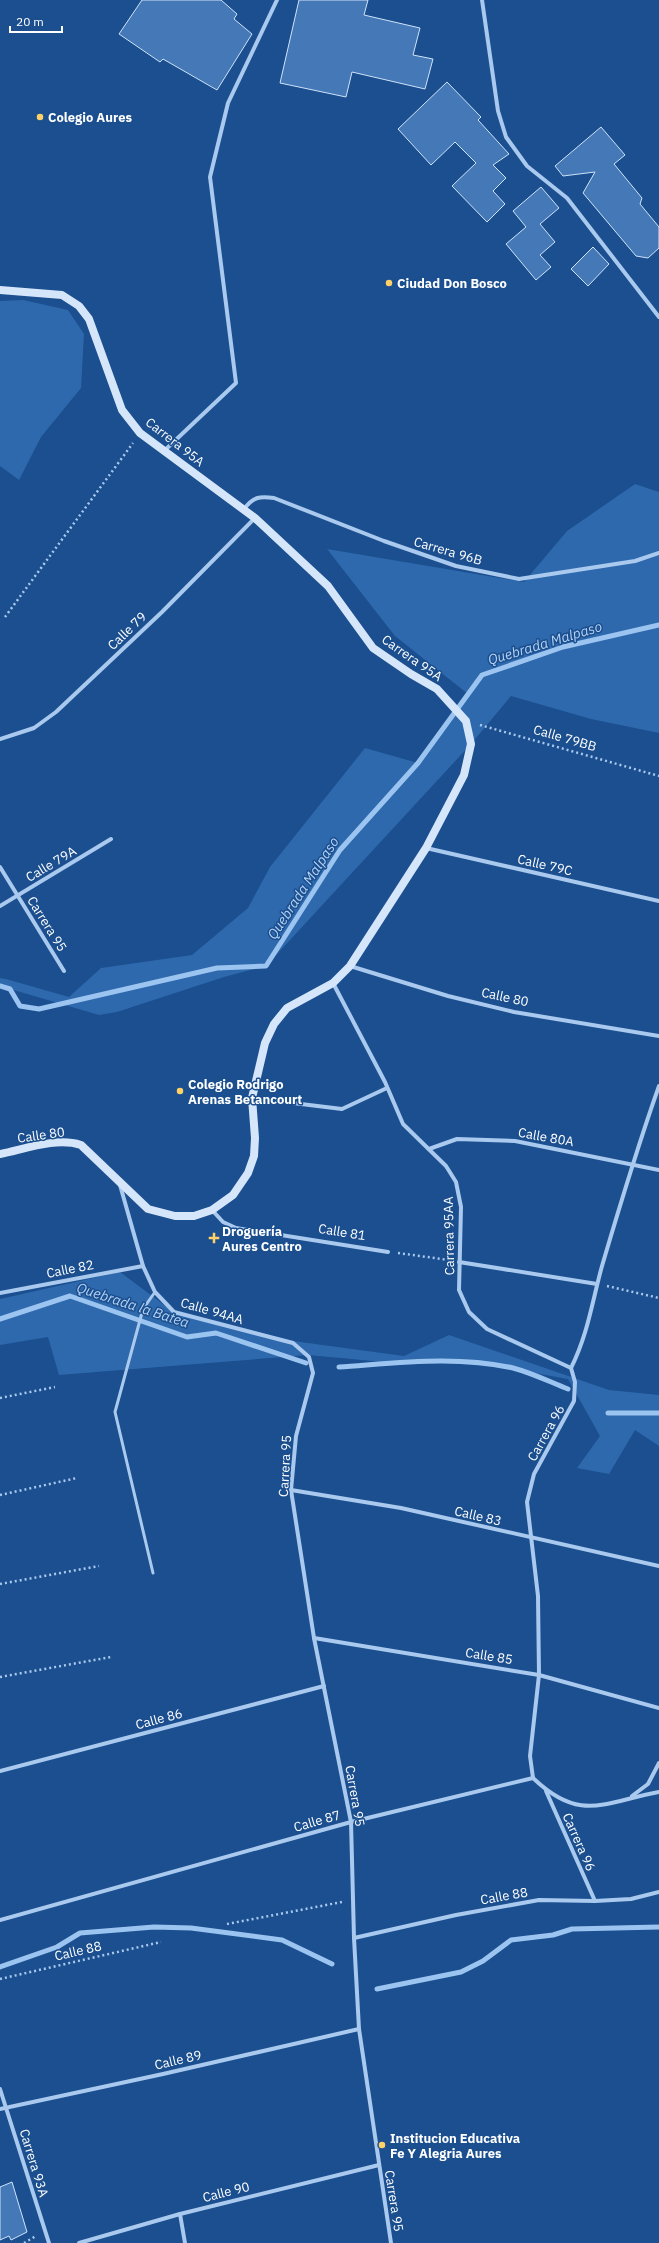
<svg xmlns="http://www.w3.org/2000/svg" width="659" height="2243" font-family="'IBM Plex Sans',sans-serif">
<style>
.green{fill:#2e69ad}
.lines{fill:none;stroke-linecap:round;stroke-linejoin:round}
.stream{stroke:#9cc4f0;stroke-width:5}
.building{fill:#4478b7;stroke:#cfe3fa}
.path{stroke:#a9c9ee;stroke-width:2.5;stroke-dasharray:2 3;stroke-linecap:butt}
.lane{stroke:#a9c9ee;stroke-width:3}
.street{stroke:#a9c9ee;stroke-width:4}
.secondary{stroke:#d6e6fa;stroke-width:8}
.poi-dot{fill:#ffd166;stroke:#1b4f8f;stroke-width:1.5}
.labels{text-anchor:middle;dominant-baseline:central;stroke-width:3;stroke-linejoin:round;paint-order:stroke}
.poi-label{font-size:13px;font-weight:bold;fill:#fff;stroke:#1b4f8f;text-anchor:start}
.street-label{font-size:13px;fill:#fff;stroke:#1b4f8f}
.water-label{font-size:14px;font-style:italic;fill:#b5d3f5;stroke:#1b4f8f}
</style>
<rect width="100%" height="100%" fill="#1b4f8f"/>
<!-- green -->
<g class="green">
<path d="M23,300L68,310L84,334L81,388L41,437L19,480L0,466V301Z"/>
<path d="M635,484L659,492V733L591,719L511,696L471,744L266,966L224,977L117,1012L99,1015L0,986V978L6,979L69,997L101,968L192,955L248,908L270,867L365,748L418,763L468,694L395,636L327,549L524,582L567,531Z"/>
<path d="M120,1272L175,1313L293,1341L404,1356L449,1335L609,1390L659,1395V1446L635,1430L609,1474L577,1468L600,1436L568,1379L467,1361L405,1364L308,1355L59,1375L48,1337L0,1345V1299Z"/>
</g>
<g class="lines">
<!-- stream -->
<g class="stream">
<path d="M0,986L10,989L20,1006L39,1009L217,968L266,966L340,850L418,763L482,675L563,647L659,625"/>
<path d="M0,1319L70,1296L187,1337L216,1333L306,1363"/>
<path d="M339,1367C397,1363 456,1355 513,1368C532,1373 550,1382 568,1389"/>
<path d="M608,1413H659"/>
<path d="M0,1967L57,1947L80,1933L154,1927L191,1928L282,1940L332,1964"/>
<path d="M377,1989L461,1972L483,1961L511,1940L553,1935L572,1929L659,1927"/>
</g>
</g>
<!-- building -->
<g class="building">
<path d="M142,0H221L237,14L234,19L252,34L217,90L163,59L160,62L119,34Z"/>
<path d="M299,0H368L364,15L420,28L413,55L433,59L425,89L352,72L346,97L280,83Z"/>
<path d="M447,82L481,117L478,120L509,154L493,165L506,178L493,191L505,204L487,222L452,186L476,163L455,142L431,165L398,129Z"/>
<path d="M601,127L625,155L614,164L642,198L640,204L659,227V248L648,258L636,256L583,193L595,172L563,176L555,166Z"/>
<path d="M541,187L559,208L540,224L555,242L540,255L551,267L536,280L506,244L526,227L513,211Z"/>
<path d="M593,247L609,264L588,286L571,269Z"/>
<path d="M12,2182L27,2232L11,2240L9,2236L0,2240V2187Z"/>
</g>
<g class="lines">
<!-- path -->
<g class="path">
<path d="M5,617L133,443"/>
<path d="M480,725L659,776"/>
<path d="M398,1253L449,1260"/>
<path d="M607,1286L659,1298"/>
<path d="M0,1398L55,1387"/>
<path d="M0,1495L77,1478"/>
<path d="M0,1584L99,1566"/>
<path d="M0,1677L111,1657"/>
<path d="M227,1924L342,1902"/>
<path d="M0,1979L161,1942"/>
<path d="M24,2243L36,2236"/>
</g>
<!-- lane -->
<path class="lane" d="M153,1573L115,1412L143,1309L155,1292"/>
<!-- street -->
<g class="street">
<path d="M482,0L498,111L506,137L527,166L567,198L659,317"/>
<path d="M164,451L236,383L210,177L228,103L277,0"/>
<path d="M244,509C253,497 259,496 274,498L384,541L456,566L519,579L635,561L659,553"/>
<path d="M0,739L34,728L56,712L162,612L255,518"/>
<path d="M426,848L659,901"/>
<path d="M0,867L64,971"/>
<path d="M0,906L111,839"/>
<path d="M350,966L448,996L514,1012L659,1036"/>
<path d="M333,983L385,1082L403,1124L446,1166L456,1182L461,1207L459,1290L469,1312L487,1329L571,1368"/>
<path d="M252,1098L342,1109L387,1088"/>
<path d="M429,1149L457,1139L515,1141L659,1170"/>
<path d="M120,1185L143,1266L155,1292L174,1312L293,1343L309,1357L313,1373L296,1436L291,1490L314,1638L351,1822L354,1938L359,2029L391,2243"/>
<path d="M212,1210L223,1222L236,1228L388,1252"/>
<path d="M459,1262L597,1284"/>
<path d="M0,1293L143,1266"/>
<path d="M291,1490L401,1508L659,1566"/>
<path d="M314,1638L539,1675L659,1708"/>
<path d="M0,1771L324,1686"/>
<path d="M533,1778L530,1756L539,1675L538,1596L527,1502L534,1474L574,1401L575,1382L571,1368C588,1334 592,1302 602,1266C620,1205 638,1145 659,1086"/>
<path d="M533,1778C580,1823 604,1802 659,1792"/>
<path d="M546,1791L595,1901"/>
<path d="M632,1796L648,1784L659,1763"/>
<path d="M0,1920L351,1822L533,1778"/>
<path d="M354,1938L456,1915L539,1900L595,1901L631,1899L659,1892"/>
<path d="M0,2089L49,2243"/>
<path d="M0,2109L163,2074L359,2029"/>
<path d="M180,2214L185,2243"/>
<path d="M79,2243L180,2214L379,2165"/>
</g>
<!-- secondary -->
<path class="secondary" d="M0,290L62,295L79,306L89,319L122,410L140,433L255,518L328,586L373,648L411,674L437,689L466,721L471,744L464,775L426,848L350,966L333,983L287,1008L274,1024L265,1043L252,1098L255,1138L254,1156L248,1173L233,1195L212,1210L194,1216H175L148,1209L81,1145C56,1137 25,1149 0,1154"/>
</g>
<!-- markers -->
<g class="poi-dot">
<circle cx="40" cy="117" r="4"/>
<circle cx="389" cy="283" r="4"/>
<circle cx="180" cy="1091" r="4"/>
<path d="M212 1232h4v4h4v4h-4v4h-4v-4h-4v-4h4z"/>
<circle cx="382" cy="2145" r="4"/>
</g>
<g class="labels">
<!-- poi labels -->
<g class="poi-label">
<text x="48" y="117">Colegio Aures</text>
<text x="397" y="283">Ciudad Don Bosco</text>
<text x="188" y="1084">Colegio Rodrigo<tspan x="188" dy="15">Arenas Betancourt</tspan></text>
<text x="222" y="1231">Droguería<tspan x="222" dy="15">Aures Centro</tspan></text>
<text x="390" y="2138">Institucion Educativa<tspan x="390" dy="15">Fe Y Alegria Aures</tspan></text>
</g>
<!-- street labels -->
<g class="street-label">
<text transform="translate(175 442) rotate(38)">Carrera 95A</text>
<text transform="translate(448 551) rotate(16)">Carrera 96B</text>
<text transform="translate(127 631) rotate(-44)">Calle 79</text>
<text transform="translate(412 658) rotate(35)">Carrera 95A</text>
<text transform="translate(565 738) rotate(16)">Calle 79BB</text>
<text transform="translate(51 864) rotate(-31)">Calle 79A</text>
<text transform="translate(545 865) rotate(13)">Calle 79C</text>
<text transform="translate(47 924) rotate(58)">Carrera 95</text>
<text transform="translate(505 997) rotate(12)">Calle 80</text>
<text transform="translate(41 1135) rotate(-8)">Calle 80</text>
<text transform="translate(546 1137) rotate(10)">Calle 80A</text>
<text transform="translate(342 1232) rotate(9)">Calle 81</text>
<text transform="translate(449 1236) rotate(-91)">Carrera 95AA</text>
<text transform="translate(70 1269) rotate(-11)">Calle 82</text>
<text transform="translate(212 1311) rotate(16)">Calle 94AA</text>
<text transform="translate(546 1433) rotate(-61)">Carrera 96</text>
<text transform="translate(285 1466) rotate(-87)">Carrera 95</text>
<text transform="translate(478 1516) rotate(13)">Calle 83</text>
<text transform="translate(489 1656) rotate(9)">Calle 85</text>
<text transform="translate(159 1719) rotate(-15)">Calle 86</text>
<text transform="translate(355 1796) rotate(80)">Carrera 95</text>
<text transform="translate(317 1821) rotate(-16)">Calle 87</text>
<text transform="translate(579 1842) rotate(66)">Carrera 96</text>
<text transform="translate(504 1896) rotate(-10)">Calle 88</text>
<text transform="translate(78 1951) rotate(-13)">Calle 88</text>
<text transform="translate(178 2060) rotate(-13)">Calle 89</text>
<text transform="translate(34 2163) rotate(73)">Carrera 93A</text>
<text transform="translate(226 2192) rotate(-14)">Calle 90</text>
<text transform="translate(394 2201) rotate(81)">Carrera 95</text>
</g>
<!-- water labels -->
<g class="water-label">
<text transform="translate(545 643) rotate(-17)">Quebrada Malpaso</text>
<text transform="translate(303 888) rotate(-57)">Quebrada Malpaso</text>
<text transform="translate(133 1305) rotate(18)">Quebrada la Batea</text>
</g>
</g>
<!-- scale -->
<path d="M10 26v6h52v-6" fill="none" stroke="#ffffff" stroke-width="2"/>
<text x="16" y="26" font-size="12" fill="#ffffff" stroke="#1b4f8f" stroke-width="3" paint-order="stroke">20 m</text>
</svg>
